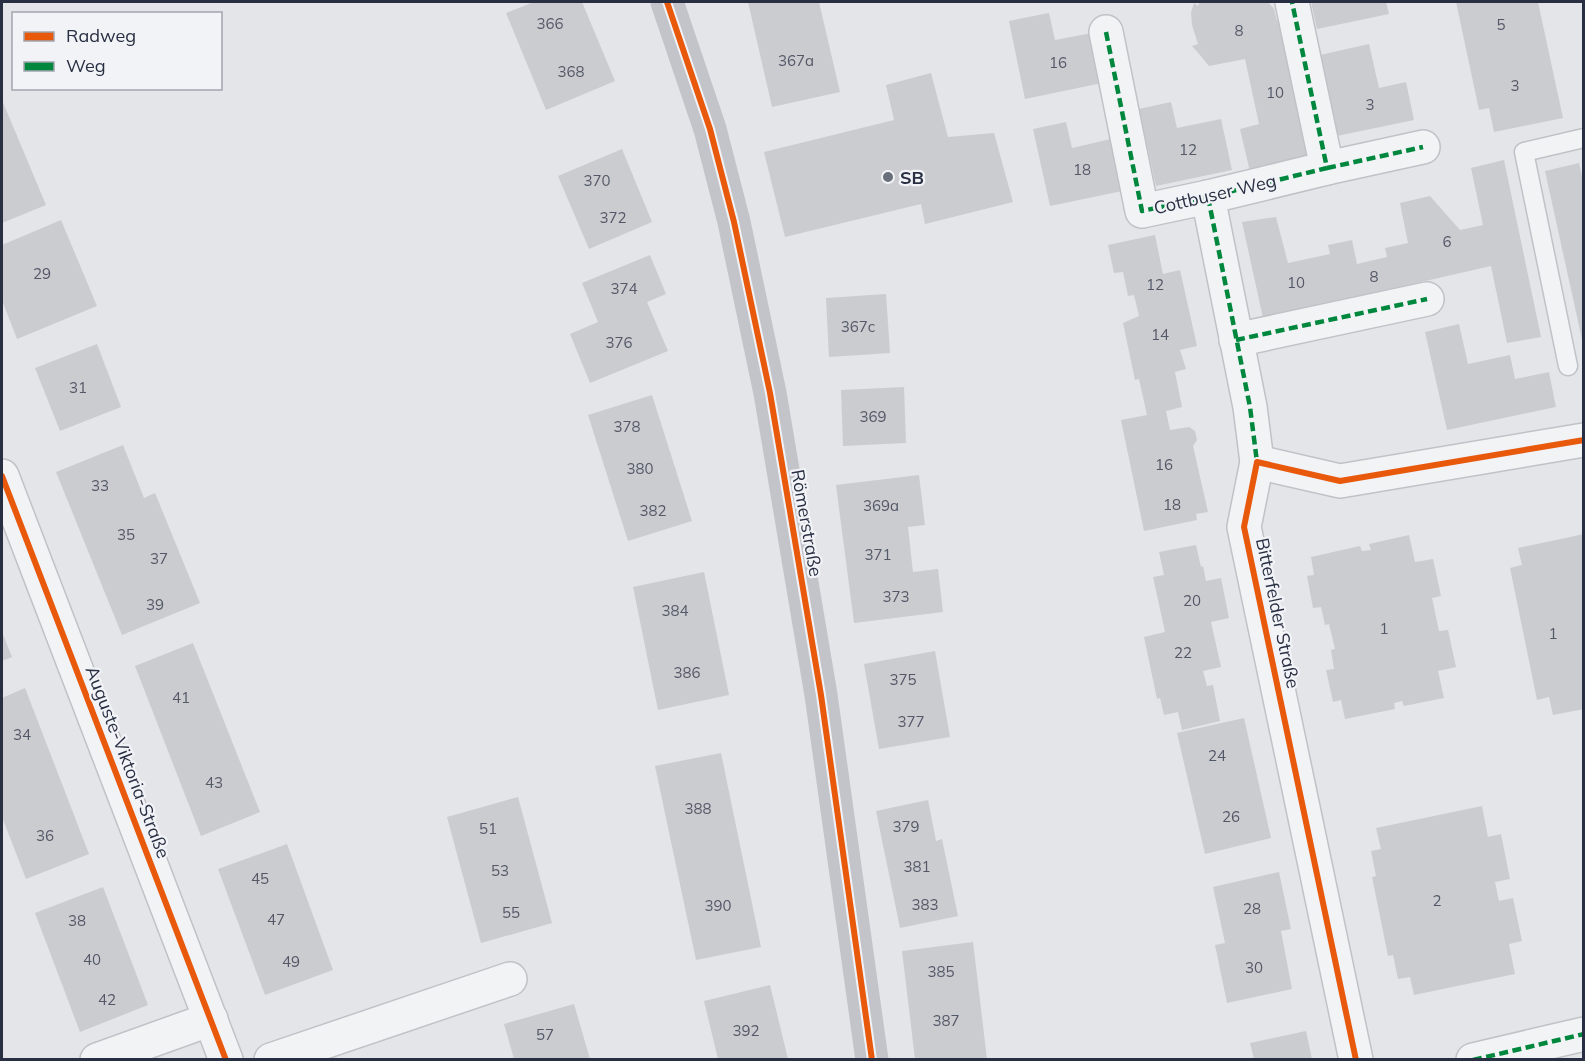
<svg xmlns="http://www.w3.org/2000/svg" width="1585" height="1061" font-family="Mulish,sans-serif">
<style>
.building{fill:#cbccd0}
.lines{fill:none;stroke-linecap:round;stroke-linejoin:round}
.lane-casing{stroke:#c0c2c6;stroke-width:21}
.street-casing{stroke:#c0c2c6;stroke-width:36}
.lane{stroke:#f2f3f5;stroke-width:18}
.street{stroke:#f2f3f5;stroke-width:33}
.secondary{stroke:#c3c4ca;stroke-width:33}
.quiet{stroke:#00873e;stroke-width:4.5;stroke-dasharray:9 4.5;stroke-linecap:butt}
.cycleway-casing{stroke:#f1f3f7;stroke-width:10}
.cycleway{stroke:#e8590c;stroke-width:6}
.poi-dot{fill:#6a6f7c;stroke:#f1f3f7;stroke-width:2}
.labels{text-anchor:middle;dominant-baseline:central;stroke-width:4.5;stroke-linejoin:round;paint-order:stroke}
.number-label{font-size:15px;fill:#535867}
.poi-label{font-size:18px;font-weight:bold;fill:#292f42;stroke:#f1f3f7;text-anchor:start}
.street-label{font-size:18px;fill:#292f42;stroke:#f1f3f7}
</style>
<rect width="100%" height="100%" fill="#e3e5e8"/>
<!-- building -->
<g class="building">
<path d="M534,2H582L615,81L546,110L506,13Z"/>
<path d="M748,2H819L840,92L772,107Z"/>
<path d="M1200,2H1268L1274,9L1277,21L1283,19L1312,158L1250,172L1240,129L1259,124L1245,59L1209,66L1200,55L1192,46L1198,44L1192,25L1191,13L1194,3L1198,6Z"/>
<path d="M1311,2H1386L1389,14L1317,29Z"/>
<path d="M1456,2H1538L1563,118L1494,132L1489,108L1479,110Z"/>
<path d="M1049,13L1055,40L1092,33L1102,83L1025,99L1009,21Z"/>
<path d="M1369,44L1379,88L1406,82L1414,120L1337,136L1320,55Z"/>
<path d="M931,73L948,137L994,133L1013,202L925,224L921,204L785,237L764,152L894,120L886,85Z"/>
<path d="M2,100L46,205L2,223Z"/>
<path d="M1171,102L1177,128L1221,119L1232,170L1156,186L1139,109Z"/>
<path d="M1066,122L1072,148L1115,138L1127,190L1050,206L1033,129Z"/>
<path d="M622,149L652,222L589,249L558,176Z"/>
<path d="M1504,160L1541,337L1507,343L1491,266L1263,318L1242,222L1276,217L1288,263L1330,254L1328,245L1352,240L1357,264L1387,257L1385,248L1408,243L1400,203L1430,196L1460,230L1483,225L1471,168Z"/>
<path d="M1579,163L1584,185L1583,344L1545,171Z"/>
<path d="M61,220L97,306L17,339L2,300V245Z"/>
<path d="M1155,235L1163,274L1180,270L1197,346L1180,350L1186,369L1175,372L1182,407L1166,411L1170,430L1189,427L1195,431L1197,440L1193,446L1208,512L1196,514L1197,520L1144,531L1121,420L1147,415L1139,379L1135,380L1123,323L1139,316L1134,295L1128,296L1123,272L1114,273L1108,245Z"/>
<path d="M650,255L666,294L647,302L668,351L590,383L570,334L598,322L582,283Z"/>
<path d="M886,294L890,353L829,357L826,298Z"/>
<path d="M1459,324L1468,364L1510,355L1515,379L1549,372L1556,407L1447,430L1425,332Z"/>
<path d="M97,344L121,407L60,431L35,368Z"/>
<path d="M904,387L906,443L843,446L841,390Z"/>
<path d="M652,395L692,521L628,541L588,415Z"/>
<path d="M123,445L144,498L155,493L200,603L122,635L56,472Z"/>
<path d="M919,475L925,525L908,527L913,572L938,569L943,612L854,623L836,485Z"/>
<path d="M1584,534V709L1553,715L1549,697L1537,700L1510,568L1522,565L1518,548Z"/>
<path d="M1409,535L1415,562L1433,559L1441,596L1432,598L1439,631L1448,630L1456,667L1438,671L1444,698L1404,706L1402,701L1394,703L1395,709L1345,719L1341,700L1333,702L1326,670L1334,669L1331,650L1335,649L1329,624L1325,625L1321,607L1313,608L1307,576L1314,575L1311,557L1360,546L1362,551L1371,550L1369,544Z"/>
<path d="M1196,545L1201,567L1203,566L1206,581L1221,578L1229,618L1211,622L1221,667L1203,671L1207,686L1213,685L1220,721L1182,730L1178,712L1164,715L1160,698L1157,699L1144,637L1165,632L1153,577L1164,575L1159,552Z"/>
<path d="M704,572L729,695L658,710L633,587Z"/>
<path d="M2,632L12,657L2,661Z"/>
<path d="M193,643L260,812L201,836L135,666Z"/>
<path d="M935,651L950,737L879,749L864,664Z"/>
<path d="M25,688L89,854L26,879L2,817V698Z"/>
<path d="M1244,718L1271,838L1205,854L1177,733Z"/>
<path d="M721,753L761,947L696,960L655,766Z"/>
<path d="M518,797L552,923L481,943L447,817Z"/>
<path d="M928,800L936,841L942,839L958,916L900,928L876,811Z"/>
<path d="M1482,806L1488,837L1501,834L1510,879L1495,882L1499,901L1513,898L1522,941L1509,944L1515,974L1414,995L1410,977L1398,979L1393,955L1388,956L1372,877L1376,876L1371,851L1381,849L1376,828Z"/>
<path d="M287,844L333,970L265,995L218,869Z"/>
<path d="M1279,872L1291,929L1281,931L1292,989L1227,1003L1215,945L1225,943L1213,887Z"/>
<path d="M103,887L148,1005L80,1032L35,913Z"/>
<path d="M973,942L987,1059H915L902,951Z"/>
<path d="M770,985L788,1059H718L704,1001Z"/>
<path d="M574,1004L590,1059H514L504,1024Z"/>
<path d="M1306,1031L1312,1059H1254L1250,1043Z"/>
</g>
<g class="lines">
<defs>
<path id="lane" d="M1568,366L1524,152L1584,138"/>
<g id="street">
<path d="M1106,32L1142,211L1208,197L1327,168L1292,2"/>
<path d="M1327,168L1423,147"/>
<path d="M1208,197L1250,407L1257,462"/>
<path d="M1236,340L1427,299"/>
<path d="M2,476L226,1060"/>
<path d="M97,1060L211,1019"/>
<path d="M271,1060L510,979"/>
<path d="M1356,1060L1244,527L1257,462L1340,481L1584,440"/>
<path d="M1473,1060L1584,1034"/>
</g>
</defs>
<!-- lane casing -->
<use href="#lane" class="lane-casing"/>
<!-- street casing -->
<use href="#street" class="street-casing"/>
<!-- lane -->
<use href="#lane" class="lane"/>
<!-- street -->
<use href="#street" class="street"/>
<!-- secondary -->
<path class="secondary" d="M667,2L710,129L734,222L770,393L821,695L872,1060"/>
<!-- quiet -->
<g class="quiet">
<path d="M1106,32L1142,211L1208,197L1327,168L1292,2"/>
<path d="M1327,168L1423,147"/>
<path d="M1208,197L1250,407L1257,462"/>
<path d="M1236,340L1427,299"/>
<path d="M1473,1060L1584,1034"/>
</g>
<defs>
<g id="cycleway">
<path d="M667,2L710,129L734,222L770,393L821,695L872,1060"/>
<path d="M2,476L226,1060"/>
<path d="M1356,1060L1244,527L1257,462L1340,481L1584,440"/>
</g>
</defs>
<!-- cycleway casing -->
<use href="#cycleway" class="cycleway-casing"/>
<!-- cycleway -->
<use href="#cycleway" class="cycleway"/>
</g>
<!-- markers -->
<circle class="poi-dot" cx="888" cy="177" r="6"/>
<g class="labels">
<!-- number labels -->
<g class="number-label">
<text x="550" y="23">366</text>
<text x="1501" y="24">5</text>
<text x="1239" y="30">8</text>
<text x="796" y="60">367a</text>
<text x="1058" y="62">16</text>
<text x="571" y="71">368</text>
<text x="1515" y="85">3</text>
<text x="1275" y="92">10</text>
<text x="1370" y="104">3</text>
<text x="1188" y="149">12</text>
<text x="1082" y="169">18</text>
<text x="597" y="180">370</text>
<text x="613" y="217">372</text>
<text x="1447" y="241">6</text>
<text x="42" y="273">29</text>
<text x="1374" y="276">8</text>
<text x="1296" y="282">10</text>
<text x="1155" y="284">12</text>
<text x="624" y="288">374</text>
<text x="858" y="326">367c</text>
<text x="1160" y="334">14</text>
<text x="619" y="342">376</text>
<text x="78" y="387">31</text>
<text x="873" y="416">369</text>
<text x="627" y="426">378</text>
<text x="1164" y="464">16</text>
<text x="640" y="468">380</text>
<text x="100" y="485">33</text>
<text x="1172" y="504">18</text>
<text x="881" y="505">369a</text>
<text x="653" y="510">382</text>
<text x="126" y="534">35</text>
<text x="878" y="554">371</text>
<text x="159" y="558">37</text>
<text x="896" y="596">373</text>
<text x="1192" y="600">20</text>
<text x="155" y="604">39</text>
<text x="675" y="610">384</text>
<text x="1384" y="628">1</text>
<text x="1553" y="633">1</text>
<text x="1183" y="652">22</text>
<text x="687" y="672">386</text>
<text x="903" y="679">375</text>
<text x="181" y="697">41</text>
<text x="911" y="721">377</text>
<text x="22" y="734">34</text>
<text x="1217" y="755">24</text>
<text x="214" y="782">43</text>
<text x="698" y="808">388</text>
<text x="1231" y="816">26</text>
<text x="906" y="826">379</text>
<text x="488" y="828">51</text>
<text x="45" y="835">36</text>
<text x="917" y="866">381</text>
<text x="500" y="870">53</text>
<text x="260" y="878">45</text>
<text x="1437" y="900">2</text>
<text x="925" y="904">383</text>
<text x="718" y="905">390</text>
<text x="1252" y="908">28</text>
<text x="511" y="912">55</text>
<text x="276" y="919">47</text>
<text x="77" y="920">38</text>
<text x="92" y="959">40</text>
<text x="291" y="961">49</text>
<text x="1254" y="967">30</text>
<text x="941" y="971">385</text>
<text x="107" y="999">42</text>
<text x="946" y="1020">387</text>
<text x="746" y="1030">392</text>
<text x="545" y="1034">57</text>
</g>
<!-- poi labels -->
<g class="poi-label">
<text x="900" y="177">SB</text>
</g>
<!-- street labels -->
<g class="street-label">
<text transform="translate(1215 194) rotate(-13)">Cottbuser Weg</text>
<text transform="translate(807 523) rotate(80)">Römerstraße</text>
<text transform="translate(1278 613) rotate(78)">Bitterfelder Straße</text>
<text transform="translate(128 762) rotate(69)">Auguste-Viktoria-Straße</text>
</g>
</g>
<!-- border -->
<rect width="1585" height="1061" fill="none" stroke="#292f42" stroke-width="6"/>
<!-- legend -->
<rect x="12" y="12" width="210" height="78" fill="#f1f3f7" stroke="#a1a5af" stroke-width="1.5"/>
<rect x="24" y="32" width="30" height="9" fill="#e8590c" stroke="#a1a5af" stroke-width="1.5"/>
<text x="66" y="42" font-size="18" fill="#292f42">Radweg</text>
<rect x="24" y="62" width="30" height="9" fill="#00873e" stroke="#a1a5af" stroke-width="1.5"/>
<text x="66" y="72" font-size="18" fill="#292f42">Weg</text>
</svg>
